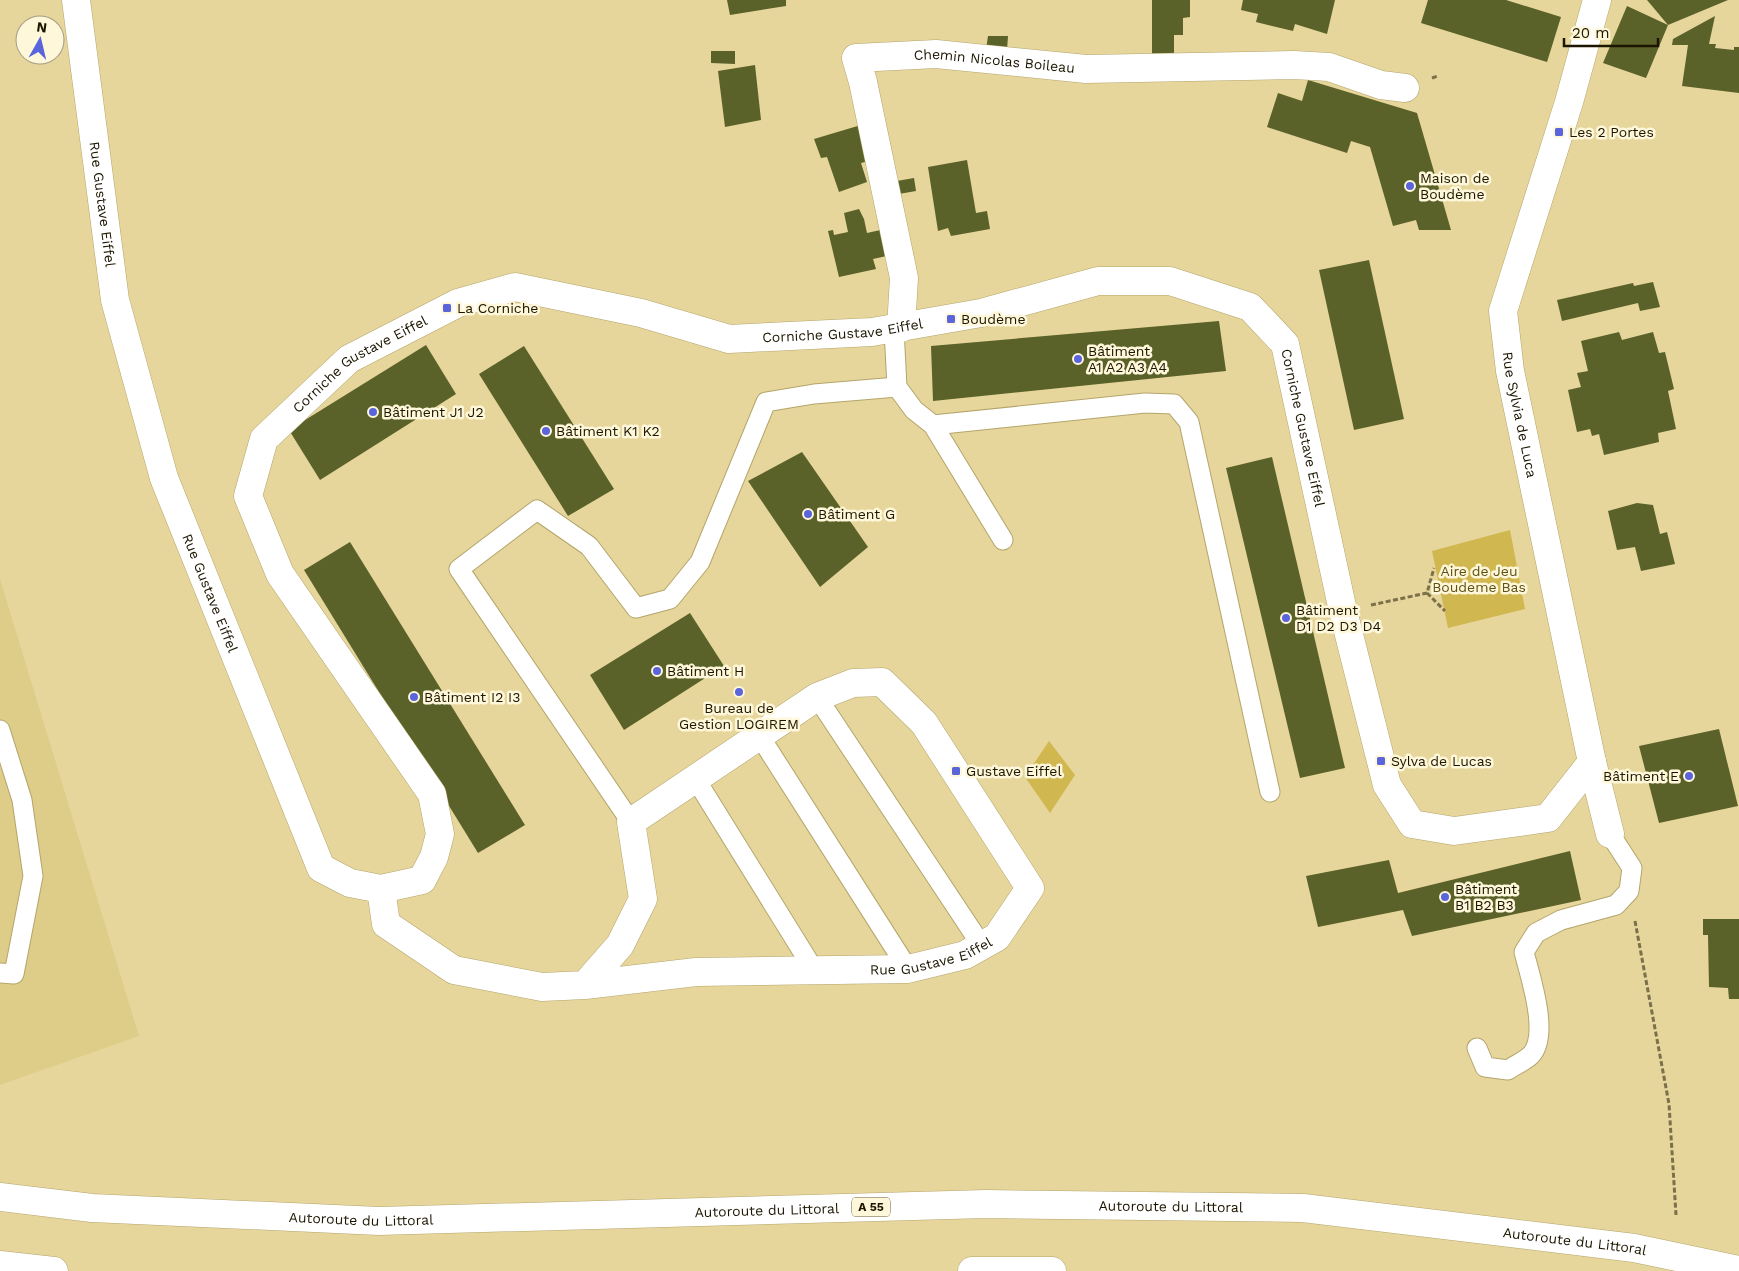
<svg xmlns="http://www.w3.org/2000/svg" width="1739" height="1271" font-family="'Work Sans',sans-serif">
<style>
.built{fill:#decd89}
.green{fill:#d1b74f}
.building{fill:#5a6129}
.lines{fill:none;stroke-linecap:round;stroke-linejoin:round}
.lane-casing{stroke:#b4a56b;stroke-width:21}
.street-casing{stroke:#b4a56b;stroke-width:29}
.highway-casing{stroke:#b4a56b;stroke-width:29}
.path{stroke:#7b7049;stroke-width:3;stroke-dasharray:5 2.5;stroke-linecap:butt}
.lane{stroke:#fff;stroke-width:19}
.street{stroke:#fff;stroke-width:28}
.highway{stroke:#fff;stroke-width:28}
.poi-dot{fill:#5a64db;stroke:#fff7da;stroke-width:2}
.labels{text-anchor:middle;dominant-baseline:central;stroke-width:5;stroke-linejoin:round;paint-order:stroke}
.shield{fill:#fff7da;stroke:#605a42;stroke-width:1}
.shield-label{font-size:12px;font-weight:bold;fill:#1c1601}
.street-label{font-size:14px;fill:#1c1601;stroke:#fff7da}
.poi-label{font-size:14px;fill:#1c1601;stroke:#fff7da;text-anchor:start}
.park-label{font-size:14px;fill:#5f5116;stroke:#fff7da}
</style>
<rect width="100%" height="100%" fill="#e6d69b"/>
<!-- built -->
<path class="built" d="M0,579L139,1036L0,1085Z"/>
<!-- green -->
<g class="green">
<path d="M1510,530L1525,609L1448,628L1432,551Z"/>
<path d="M1049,741L1075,775L1050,813L1025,777Z"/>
</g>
<!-- building -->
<g class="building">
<path d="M727,0H786V6L730,15Z"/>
<path d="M1152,0H1190V17L1183,18V35H1174V57H1152Z"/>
<path d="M1243,0H1335L1327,34L1295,24L1293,31L1256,22L1258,14L1241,10Z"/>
<path d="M1428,0H1506L1561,17L1547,62L1421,23Z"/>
<path d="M1647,0H1728L1668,25Z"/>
<path d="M1627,6L1668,25L1646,78L1603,63Z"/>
<path d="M1715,16L1709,44H1716L1715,48L1734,50V47H1739V93L1682,86L1688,45H1672L1673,39Z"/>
<path d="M988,36H1008L1007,50H986Z"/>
<path d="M711,51H735V64L711,63Z"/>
<path d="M755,65L761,120L725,127L718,71Z"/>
<path d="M1308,80L1417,113L1451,230H1419L1416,220L1393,226L1370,147L1351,141L1347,153L1267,127L1278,93L1302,101Z"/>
<path d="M861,125L869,161L861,163L867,182L839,192L827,157L821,158L814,139Z"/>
<path d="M967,160L976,213L987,211L990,229L951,236L948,228L938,231L928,167Z"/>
<path d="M914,178L916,191L893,195L891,182Z"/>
<path d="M859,209L864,219L867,233L885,229L891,255L873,259L876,269L839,277L828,231L833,230L834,235L848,232L844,213Z"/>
<path d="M1369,260L1404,419L1354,430L1319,270Z"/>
<path d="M1653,282L1660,307L1640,311L1638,303L1562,321L1557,300L1633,283L1634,286Z"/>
<path d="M1219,321L1226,371L933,401L931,346Z"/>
<path d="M1619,332L1622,340L1653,332L1659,353L1665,352L1674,389L1668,391L1676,429L1658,433L1659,442L1604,455L1599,434L1592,436L1590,429L1577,432L1568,390L1581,387L1577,373L1588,371L1581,341Z"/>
<path d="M426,345L456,394L320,480L289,430Z"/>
<path d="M524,346L614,489L568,516L479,374Z"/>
<path d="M802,452L868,547L820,587L748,481Z"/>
<path d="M1272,457L1345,768L1300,778L1226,468Z"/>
<path d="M1637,503L1653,505L1660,534L1667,532L1675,564L1641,571L1635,547L1617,550L1608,511Z"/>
<path d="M350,542L525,825L478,853L304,570Z"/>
<path d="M690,613L724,666L624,730L590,675Z"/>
<path d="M1719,729L1738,806L1659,823L1639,746Z"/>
<path d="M1570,851L1581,900L1412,936L1403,910L1318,927L1306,876L1389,860L1398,893Z"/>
<path d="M1703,919H1739V999H1729L1728,988L1709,987L1708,935H1703Z"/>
</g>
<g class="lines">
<defs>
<g id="lane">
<path d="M894,329L897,387L914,410L933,425L1003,540"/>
<path d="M933,425L1145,403L1174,404L1189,422L1270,792"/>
<path d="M817,697L982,946"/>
<path d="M0,730L22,800L33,876L14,974L0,973"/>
<path d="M759,735L908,969"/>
<path d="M695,778L814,970"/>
<path d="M631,822L459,569L537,510L589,546L636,608L670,599L700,562L766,402L814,394L897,387"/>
<path d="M1477,1048L1485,1067L1508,1070C1515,1065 1525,1061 1531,1055C1550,1035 1530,976 1524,952L1536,933L1561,920L1616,905L1629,891L1632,868L1610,834"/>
</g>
<g id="street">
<path id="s1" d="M76,0L115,300L164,478L321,868L350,883L381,889L422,880L434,857L440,834L432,794L280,574L248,496L264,439L349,359L458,303L515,287L641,313L729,339L872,332L981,313L1098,281H1170L1250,307L1285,344L1343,611L1387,785L1412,824L1454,831L1548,818L1592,762"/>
<path id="s2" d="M1597,0L1569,102L1503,311L1510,371L1592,762L1610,834"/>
<path id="s3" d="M901,328L904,278L863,82L856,58L936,54L1086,69L1294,65L1329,67L1381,85L1405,88"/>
<path id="s4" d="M381,889L386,924L454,970L542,987L585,985L696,972L908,969L965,955L997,937L1030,888L924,723L882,682L853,683L817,697L631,822L643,899L620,945L585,985"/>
</g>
<g id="highway">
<path id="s5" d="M0,1197L92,1208L379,1221L986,1204L1303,1208L1634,1248L1739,1270"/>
<path d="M0,1265L54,1271"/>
<path d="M972,1271H1052"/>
</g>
</defs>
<!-- lane casing -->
<use href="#lane" class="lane-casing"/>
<!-- street casing -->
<use href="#street" class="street-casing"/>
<!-- highway casing -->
<use href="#highway" class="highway-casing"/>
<!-- path -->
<g class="path">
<path d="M1432,78L1438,76"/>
<path d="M1427,593L1445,611"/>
<path d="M1371,605L1427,593L1434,568"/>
<path d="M1635,921L1669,1104L1676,1215"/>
</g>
<!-- lane -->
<use href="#lane" class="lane"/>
<!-- street -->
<use href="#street" class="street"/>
<!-- highway -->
<use href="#highway" class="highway"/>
</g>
<!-- markers -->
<g class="poi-dot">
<rect x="1554" y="127" width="10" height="10" rx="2.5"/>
<circle cx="1410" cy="186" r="5"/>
<rect x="442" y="303" width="10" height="10" rx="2.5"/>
<rect x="946" y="314" width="10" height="10" rx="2.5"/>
<circle cx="1078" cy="359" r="5"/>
<circle cx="373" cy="412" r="5"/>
<circle cx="546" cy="431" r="5"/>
<circle cx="808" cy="514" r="5"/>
<circle cx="1286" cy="618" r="5"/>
<circle cx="657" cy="671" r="5"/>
<circle cx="739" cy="692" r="5"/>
<circle cx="414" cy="697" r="5"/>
<rect x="1376" y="756" width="10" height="10" rx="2.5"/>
<rect x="951" y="766" width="10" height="10" rx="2.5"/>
<circle cx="1689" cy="776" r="5"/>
<circle cx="1445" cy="897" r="5"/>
</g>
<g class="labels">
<!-- shield labels -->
<rect class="shield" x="852" y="1197.5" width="38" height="19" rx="4"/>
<g class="shield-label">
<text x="871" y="1207">A 55</text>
</g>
<!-- street labels -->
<g class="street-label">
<text stroke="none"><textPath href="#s3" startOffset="414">Chemin Nicolas Boileau</textPath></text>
<text stroke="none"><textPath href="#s1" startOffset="206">Rue Gustave Eiffel</textPath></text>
<text stroke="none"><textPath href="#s1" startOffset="2148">Corniche Gustave Eiffel</textPath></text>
<text stroke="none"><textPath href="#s1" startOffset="1638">Corniche Gustave Eiffel</textPath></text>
<text stroke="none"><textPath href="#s2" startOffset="430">Rue Sylvia de Luca</textPath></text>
<text stroke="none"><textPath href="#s1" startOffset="2702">Corniche Gustave Eiffel</textPath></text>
<text stroke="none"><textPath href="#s1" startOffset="611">Rue Gustave Eiffel</textPath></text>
<text stroke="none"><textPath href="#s4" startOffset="599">Rue Gustave Eiffel</textPath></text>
<text stroke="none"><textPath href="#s5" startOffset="1172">Autoroute du Littoral</textPath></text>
<text stroke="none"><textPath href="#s5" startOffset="768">Autoroute du Littoral</textPath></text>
<text stroke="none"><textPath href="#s5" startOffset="362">Autoroute du Littoral</textPath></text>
<text stroke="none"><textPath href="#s5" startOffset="1578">Autoroute du Littoral</textPath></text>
</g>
<!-- poi labels -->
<g class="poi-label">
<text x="1569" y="132">Les 2 Portes</text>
<text x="1420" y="178">Maison de<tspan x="1420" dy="16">Boudème</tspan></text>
<text x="457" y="308">La Corniche</text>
<text x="961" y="319">Boudème</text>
<text x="1088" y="351">Bâtiment<tspan x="1088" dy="16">A1 A2 A3 A4</tspan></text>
<text x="383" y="412">Bâtiment J1 J2</text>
<text x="556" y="431">Bâtiment K1 K2</text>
<text x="818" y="514">Bâtiment G</text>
<text x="1296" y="610">Bâtiment<tspan x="1296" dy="16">D1 D2 D3 D4</tspan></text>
<text x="667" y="671">Bâtiment H</text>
<text x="424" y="697">Bâtiment I2 I3</text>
<text x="739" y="708" text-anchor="middle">Bureau de<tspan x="739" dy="16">Gestion LOGIREM</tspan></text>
<text x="1391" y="761">Sylva de Lucas</text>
<text x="966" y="771">Gustave Eiffel</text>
<text x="1679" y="776" text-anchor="end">Bâtiment E</text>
<text x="1455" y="889">Bâtiment<tspan x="1455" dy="16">B1 B2 B3</tspan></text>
</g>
<!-- park labels -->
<g class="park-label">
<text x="1479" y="571">Aire de Jeu<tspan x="1479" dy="16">Boudeme Bas</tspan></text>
</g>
</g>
<!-- north arrow -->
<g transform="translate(40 40) rotate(8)"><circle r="24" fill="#fff7da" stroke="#a49d83"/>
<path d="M0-4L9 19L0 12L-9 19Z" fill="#5a64db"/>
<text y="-8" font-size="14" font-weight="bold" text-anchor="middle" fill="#1c1601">N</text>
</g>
<!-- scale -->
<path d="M1564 38v8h94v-8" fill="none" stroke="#1c1601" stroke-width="2.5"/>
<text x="1572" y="38" font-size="15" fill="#1c1601" stroke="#fff7da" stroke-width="4" paint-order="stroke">20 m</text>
</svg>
